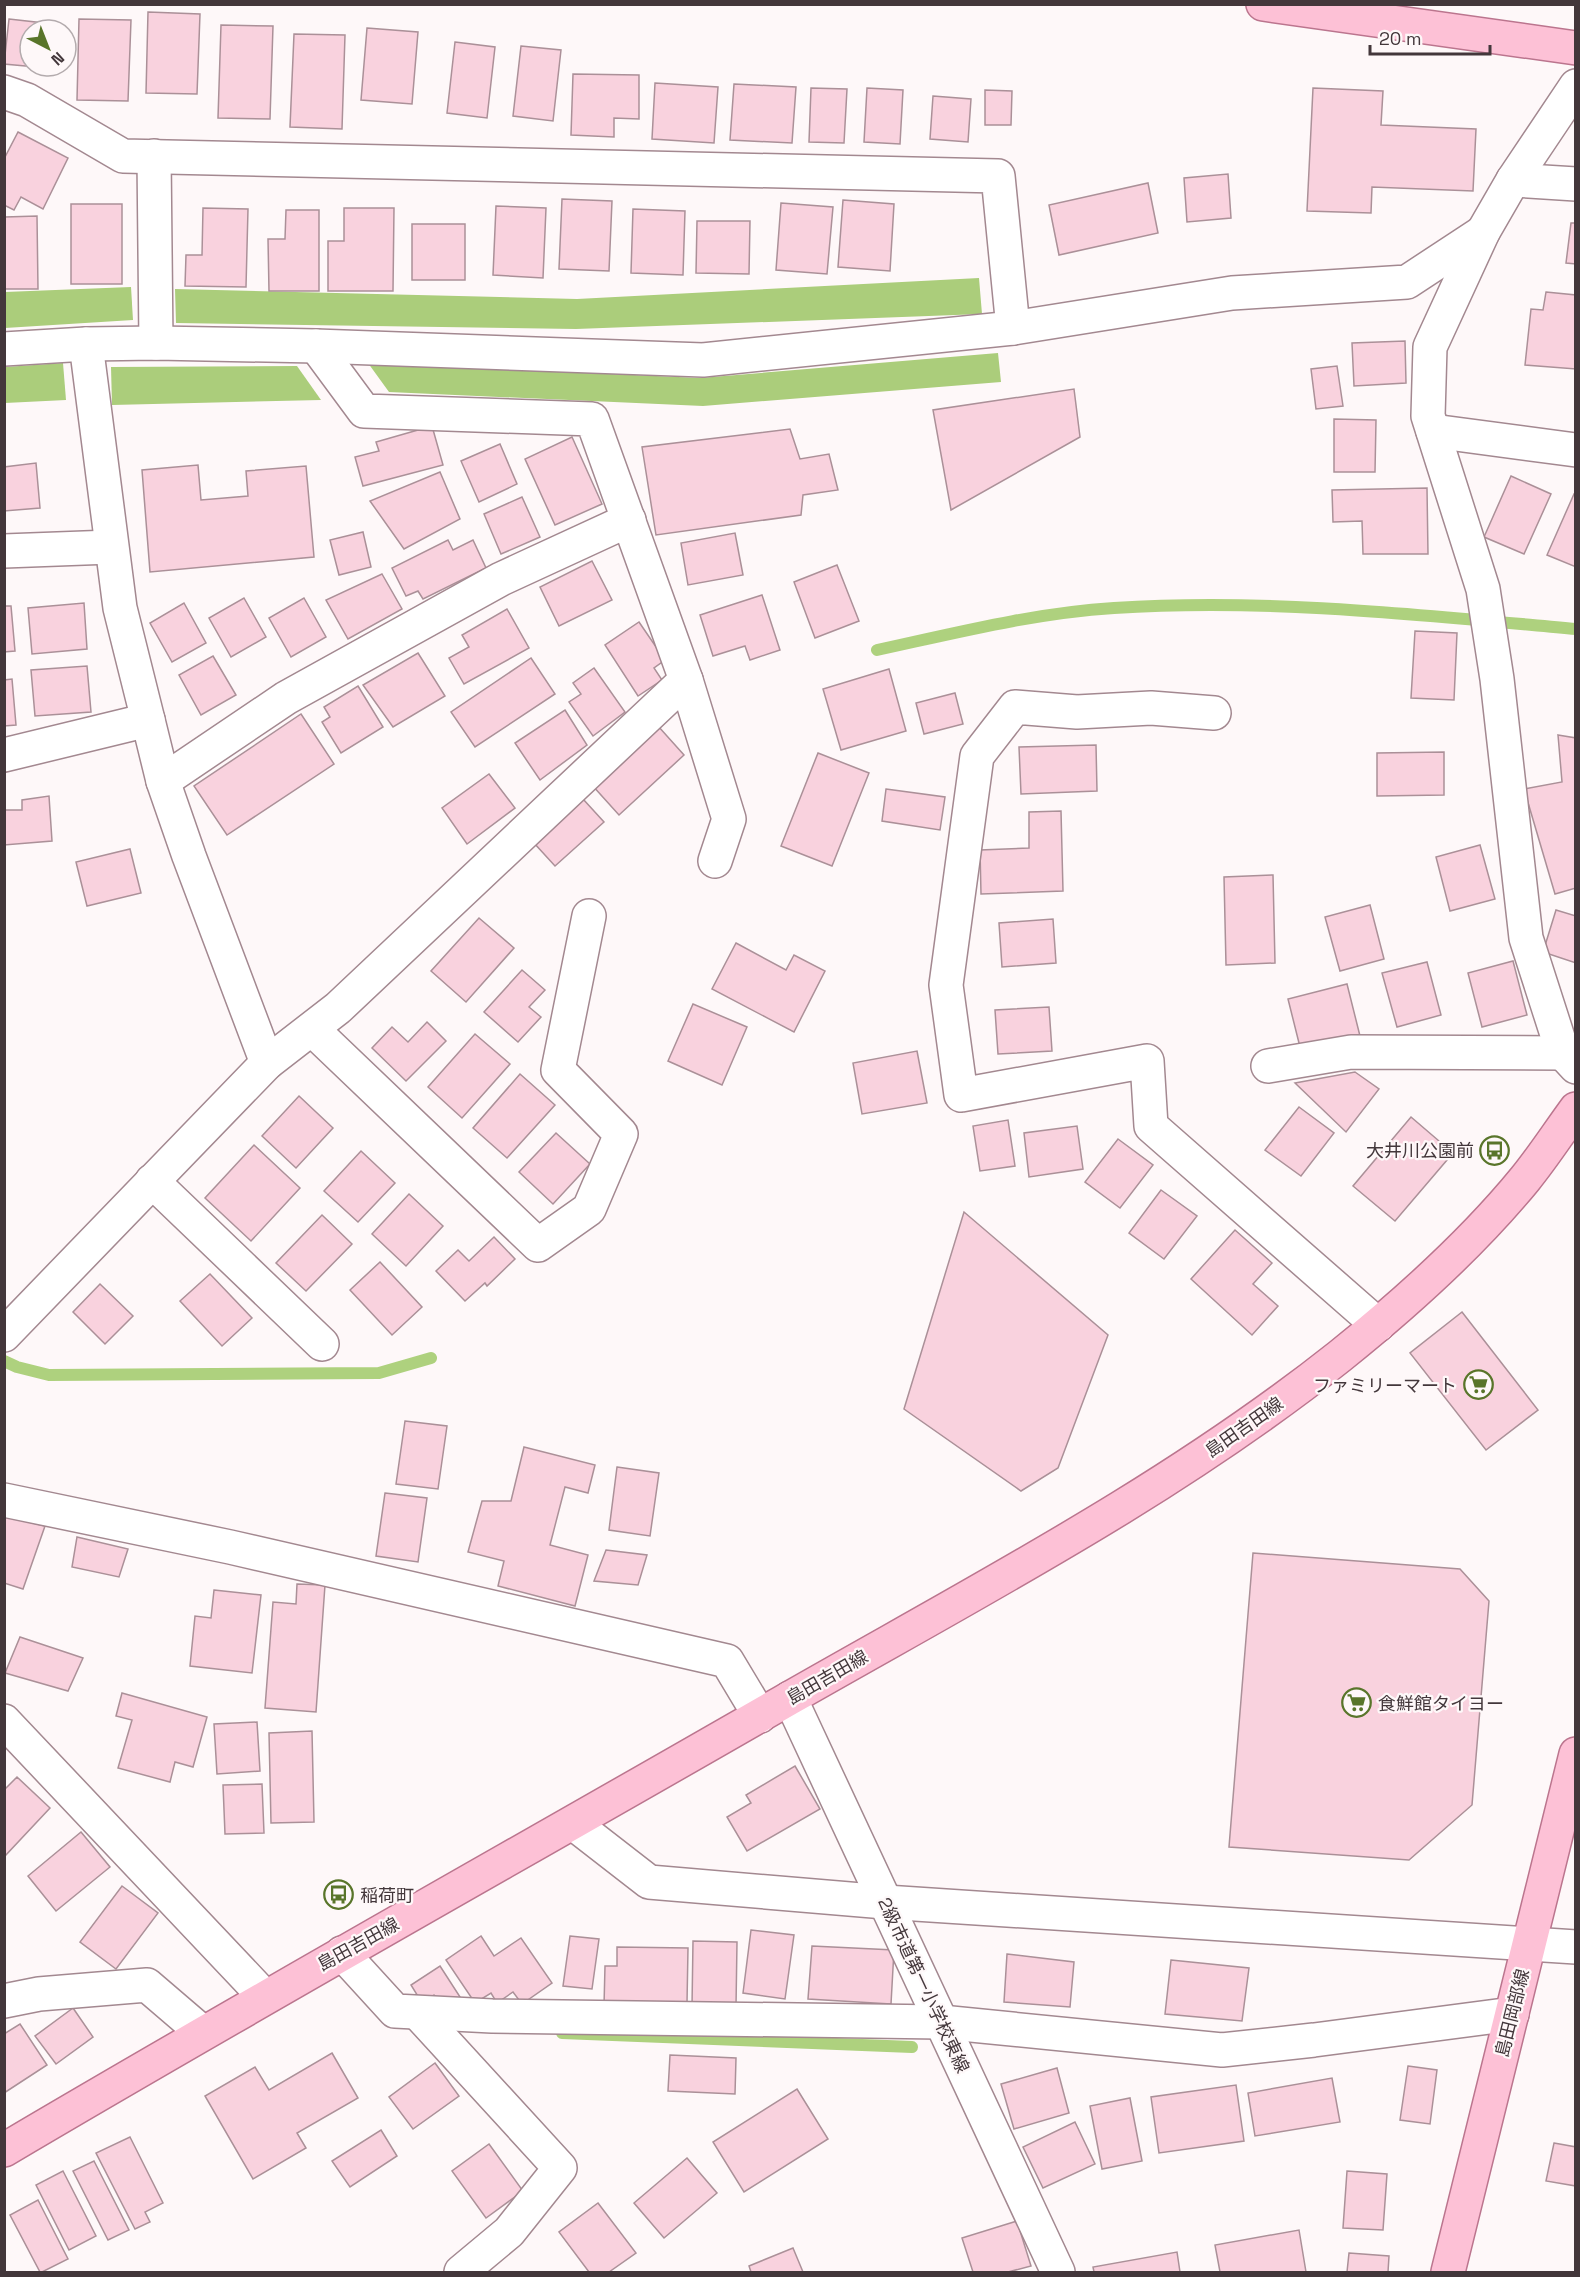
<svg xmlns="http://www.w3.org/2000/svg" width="1580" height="2277" font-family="'Space Grotesk','Noto Sans JP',sans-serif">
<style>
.forest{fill:#abcd7b}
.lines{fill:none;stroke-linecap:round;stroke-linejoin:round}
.stream{stroke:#aed17e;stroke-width:12}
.building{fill:#f9d2de;stroke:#ab9098;stroke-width:1.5}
.minor-casing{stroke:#a38890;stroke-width:36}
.major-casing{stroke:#bb758e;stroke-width:36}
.minor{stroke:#fff;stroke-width:33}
.major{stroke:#fdc1d6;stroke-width:33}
.labels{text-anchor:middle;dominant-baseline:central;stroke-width:4.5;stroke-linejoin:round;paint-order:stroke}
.poi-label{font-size:18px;fill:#43373b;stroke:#fef8f9;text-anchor:end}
.street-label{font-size:18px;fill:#43373b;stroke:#fef8f9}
</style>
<rect width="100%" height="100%" fill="#fef8f9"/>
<!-- forest -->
<g class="forest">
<path d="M979,278L982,314L576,329L176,323L175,289L577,299Z"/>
<path d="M131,287L133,320L5,328V292Z"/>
<path d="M998,353L1001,382L703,406L389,392L368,363L700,378Z"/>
<path d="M63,363L66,400L5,403V367Z"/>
<path d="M297,366L321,400L112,405L111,367Z"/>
</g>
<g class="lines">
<!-- stream -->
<g class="stream">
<path d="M877,650C955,633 1034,613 1114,608C1268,598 1422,615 1576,629"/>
<path d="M4,1361L17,1367L49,1375L379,1373L431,1358"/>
<path d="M562,2033L912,2047"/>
</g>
</g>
<!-- building -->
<g class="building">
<path d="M148,12L200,14L197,94L146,93Z"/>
<path d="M9,19L53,24L52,30H30V66H47V68L4,64Z"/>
<path d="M79,19L131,20L128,101L77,100Z"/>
<path d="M221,25L273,26L270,119L218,118Z"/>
<path d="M367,28L418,32L412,104L361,100Z"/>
<path d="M294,34L345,35L342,129L290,127Z"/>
<path d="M455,42L495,47L487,118L447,113Z"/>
<path d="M521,46L561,50L553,121L513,116Z"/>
<path d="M573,74L639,75V119L614,118V137L571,135Z"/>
<path d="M655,83L718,87L714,143L652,139Z"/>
<path d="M734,84L796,87L792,143L730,140Z"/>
<path d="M811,88L847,89L844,143L809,142Z"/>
<path d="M867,88L903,90L900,144L864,142Z"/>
<path d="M1313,88L1383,91L1381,125L1476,129L1473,191L1372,187L1371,213L1307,211Z"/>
<path d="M985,90L1012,91L1011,125H985Z"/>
<path d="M933,96L971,99L968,142L930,139Z"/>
<path d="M18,132L68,158L43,209L21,197L14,210L4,205V159Z"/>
<path d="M1228,174L1231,218L1187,222L1184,178Z"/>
<path d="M1148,183L1158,233L1059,255L1049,205Z"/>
<path d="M562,199L612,201L609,271L559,269Z"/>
<path d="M843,200L894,204L890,271L838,267Z"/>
<path d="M781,203L833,207L827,274L776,270Z"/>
<rect x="71" y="204" width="51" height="80"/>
<path d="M496,206L546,208L543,278L493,275Z"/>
<path d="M203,208L248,209L246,287L185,286L186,255H202Z"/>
<path d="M344,208H394L393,291H328V241H344Z"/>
<path d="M633,209L685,211L683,275L631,273Z"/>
<path d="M286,210H319V291H269L268,239H285Z"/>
<path d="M37,216L38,289H4L5,217Z"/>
<path d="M697,221H750L749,274L696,273Z"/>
<path d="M1571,223H1576V264L1566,263Z"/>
<rect x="412" y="224" width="53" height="56"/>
<path d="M1546,292L1576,295V369L1525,365L1531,309L1543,310Z"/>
<path d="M1405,341L1406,383L1354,386L1352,343Z"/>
<path d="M1337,366L1343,406L1316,409L1311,369Z"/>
<path d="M1074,389L1080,437L951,510L933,410Z"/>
<path d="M1334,419L1376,420L1375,472H1334Z"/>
<path d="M432,426L443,465L363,486L355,457L379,451L376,442Z"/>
<path d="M790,429L800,459L829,454L838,490L803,495L801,515L656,535L642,447Z"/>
<path d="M572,437L602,504L555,525L525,459Z"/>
<path d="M500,444L517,484L479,502L461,461Z"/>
<path d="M36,463L40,508L4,511V467Z"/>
<path d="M198,465L201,500L248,496L246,471L306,466L314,557L150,572L142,470Z"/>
<path d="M440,472L460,519L404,549L370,501Z"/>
<path d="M1511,476L1551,494L1524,554L1484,537Z"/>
<path d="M1427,488L1428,554H1363L1362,521L1333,522L1332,490Z"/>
<path d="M1574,494L1576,495V567L1547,555Z"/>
<path d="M522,497L540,537L501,554L484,514Z"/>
<path d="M363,532L371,567L339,575L330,540Z"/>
<path d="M735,533L743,575L688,585L681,543Z"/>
<path d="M448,540L453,550L473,540L486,568L423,599L418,591L406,596L392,568Z"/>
<path d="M592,561L612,600L559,626L540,587Z"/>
<path d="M837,565L859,621L815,638L794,582Z"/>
<path d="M382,574L402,609L348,639L326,600Z"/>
<path d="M762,595L780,650L750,660L745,646L713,656L700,615Z"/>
<path d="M244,598L266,637L231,657L209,618Z"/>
<path d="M304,598L326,637L291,657L269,618Z"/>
<path d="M84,603L87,649L32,654L28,608Z"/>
<path d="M184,603L206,643L172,662L150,623Z"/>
<path d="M4,606H11L15,651L4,652Z"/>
<path d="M507,609L529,648L464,684L449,658L469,647L462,635Z"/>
<path d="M639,622L665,660L654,668L662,680L638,696L605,645Z"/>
<path d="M1415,631L1457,633L1454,700L1411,698Z"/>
<path d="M418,653L445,696L393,727L363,685Z"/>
<path d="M213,656L236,695L201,715L179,675Z"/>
<path d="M531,658L555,694L475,747L451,712Z"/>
<path d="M87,666L91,712L35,716L31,670Z"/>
<path d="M594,668L625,712L593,736L569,702L581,694L573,683Z"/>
<path d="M889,669L906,731L841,750L823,689Z"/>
<path d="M12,679L16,725L4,726V680Z"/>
<path d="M358,686L383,727L341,753L322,722L330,717L324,707Z"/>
<path d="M955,693L963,724L924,734L916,703Z"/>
<path d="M565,710L587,745L540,780L515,743Z"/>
<path d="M301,714L334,764L227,835L194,786Z"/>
<path d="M658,726L684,755L619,815L592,785Z"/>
<path d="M1558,735L1576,738V888L1555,894L1524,789L1562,782Z"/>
<path d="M1096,745L1097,791L1021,794L1019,747Z"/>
<path d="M1444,752V795L1377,796V753Z"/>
<path d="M818,753L869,773L832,866L781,846Z"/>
<path d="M489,774L515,808L467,844L442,808Z"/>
<path d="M886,789L945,797L940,830L882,821Z"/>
<path d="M49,796L52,841L4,845V810H22V800Z"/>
<path d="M583,799L604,822L555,866L534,843Z"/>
<path d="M1061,811L1063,891L981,894L980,850L1029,848V812Z"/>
<path d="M1480,845L1495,899L1450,911L1436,857Z"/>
<path d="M130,849L141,893L87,906L76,862Z"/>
<path d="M1273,875L1275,963L1226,965L1224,877Z"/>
<path d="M1370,905L1384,959L1340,971L1325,917Z"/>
<path d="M1556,910L1576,916V963L1543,952Z"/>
<path d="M479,918L514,948L466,1002L431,971Z"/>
<path d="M1053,919L1056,963L1002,967L999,923Z"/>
<path d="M736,943L786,970L794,955L825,971L794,1032L712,989Z"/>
<path d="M1513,961L1527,1015L1482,1027L1468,973Z"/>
<path d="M1427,962L1441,1015L1397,1027L1382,973Z"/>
<path d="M522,970L545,990L529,1007L541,1017L518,1042L484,1012Z"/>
<path d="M1347,984L1360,1036L1301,1051L1288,999Z"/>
<path d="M693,1004L747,1027L722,1085L668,1061Z"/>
<path d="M1049,1007L1052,1051L998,1054L995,1010Z"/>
<path d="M427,1022L446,1041L406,1081L372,1048L392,1027L408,1042Z"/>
<path d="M475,1034L510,1064L462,1118L428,1087Z"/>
<path d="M917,1051L927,1103L862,1114L853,1063Z"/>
<path d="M1355,1072L1379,1089L1346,1132L1295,1083Z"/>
<path d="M520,1074L555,1105L507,1158L473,1128Z"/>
<path d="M299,1096L333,1128L296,1168L262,1136Z"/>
<path d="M1299,1107L1334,1133L1301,1176L1265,1150Z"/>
<path d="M1411,1117L1453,1153L1395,1221L1353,1186Z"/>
<path d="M1008,1120L1015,1166L980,1171L973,1126Z"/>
<path d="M1077,1126L1083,1169L1029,1177L1024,1133Z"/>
<path d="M556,1133L590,1164L553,1204L519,1172Z"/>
<path d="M1118,1139L1153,1165L1120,1208L1085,1182Z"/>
<path d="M254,1145L300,1188L251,1241L205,1198Z"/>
<path d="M361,1151L395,1183L358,1222L324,1191Z"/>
<path d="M1161,1190L1197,1216L1164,1259L1129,1233Z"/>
<path d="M409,1194L443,1226L406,1266L372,1234Z"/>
<path d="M964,1212L1108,1335L1058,1468L1021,1491L904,1409Z"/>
<path d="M322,1215L352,1244L306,1291L276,1263Z"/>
<path d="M1235,1230L1272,1263L1253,1284L1278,1306L1252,1335L1191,1279Z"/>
<path d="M494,1237L515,1259L487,1286L485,1283L465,1301L436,1271L458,1250L469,1261Z"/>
<path d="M380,1262L422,1307L392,1335L350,1290Z"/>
<path d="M210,1274L252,1318L222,1346L180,1301Z"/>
<path d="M100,1284L133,1316L105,1344L73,1312Z"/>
<path d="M1462,1312L1538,1410L1486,1450L1410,1353Z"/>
<path d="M405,1421L447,1426L438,1489L396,1484Z"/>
<path d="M524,1447L595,1465L588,1493L565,1487L550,1545L588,1555L575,1606L498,1586L504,1561L468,1552L482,1501H511Z"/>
<path d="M617,1467L659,1473L650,1536L609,1530Z"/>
<path d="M385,1493L427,1498L418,1562L376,1556Z"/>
<path d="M4,1516L45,1526L23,1589L4,1583Z"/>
<path d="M77,1537L128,1549L119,1577L72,1567Z"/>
<path d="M606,1550L647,1555L638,1585L594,1581Z"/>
<path d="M1253,1553L1460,1569L1489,1601L1472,1805L1409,1860L1229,1847Z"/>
<path d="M297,1584L325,1585L316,1712L265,1708L273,1602L296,1604Z"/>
<path d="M214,1590L261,1595L252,1673L190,1666L195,1616L211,1618Z"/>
<path d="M20,1637L83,1658L68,1691L5,1673Z"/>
<path d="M122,1693L207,1717L193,1767L175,1762L170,1782L118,1768L132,1720L116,1716Z"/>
<path d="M257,1722L260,1771L217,1774L214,1724Z"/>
<path d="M312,1731L314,1822L271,1823L269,1733Z"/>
<path d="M795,1766L820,1809L747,1851L727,1817L751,1803L746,1795Z"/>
<path d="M17,1777L50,1808L4,1857V1790Z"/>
<path d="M262,1784L264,1833L225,1834L223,1785Z"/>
<path d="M81,1832L110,1867L56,1911L28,1876Z"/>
<path d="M122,1886L158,1913L116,1969L80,1942Z"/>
<path d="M751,1930L794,1935L785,1999L743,1993Z"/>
<path d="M481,1936L494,1956L521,1938L552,1983L522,2004L513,1992L497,2003L491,1993L475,2003L446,1960Z"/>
<path d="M570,1936L599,1939L592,1989L563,1986Z"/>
<path d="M693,1941L737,1942L736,2007H692Z"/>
<path d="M812,1946L894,1950L891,2004L808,1999Z"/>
<path d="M617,1947L688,1948L687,2003L604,2006L605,1966H617Z"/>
<path d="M1007,1954L1074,1962L1070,2007L1004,2002Z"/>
<path d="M1171,1960L1249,1968L1242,2021L1165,2014Z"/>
<path d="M440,1966L462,2000L441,2005L434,1995L422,2003L411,1985Z"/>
<path d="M73,2008L93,2037L56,2064L35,2036Z"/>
<path d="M20,2024L47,2065L4,2093V2034Z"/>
<path d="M332,2053L358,2098L297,2133L306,2148L253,2179L205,2096L255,2067L269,2090Z"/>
<path d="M670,2055L736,2058L735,2094L668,2091Z"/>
<path d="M435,2063L459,2096L413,2129L389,2097Z"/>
<path d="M1408,2066L1437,2070L1430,2124L1400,2120Z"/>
<path d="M1057,2068L1069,2113L1014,2129L1001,2084Z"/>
<path d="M1332,2078L1340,2122L1255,2136L1248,2093Z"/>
<path d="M1236,2085L1244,2141L1159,2153L1151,2097Z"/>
<path d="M797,2089L828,2139L744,2192L713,2142Z"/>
<path d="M1130,2098L1142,2161L1102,2169L1090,2106Z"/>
<path d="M1075,2122L1095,2164L1043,2188L1023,2147Z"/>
<path d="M381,2130L397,2156L350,2187L332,2161Z"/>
<path d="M130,2137L163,2203L145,2212L150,2222L135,2229L96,2153Z"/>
<path d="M1554,2143L1576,2147V2186L1546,2181Z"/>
<path d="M489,2144L523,2191L486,2218L452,2171Z"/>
<path d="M687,2158L717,2193L664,2238L634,2203Z"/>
<path d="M94,2161L129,2230L108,2240L73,2171Z"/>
<path d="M63,2171L96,2236L69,2250L36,2185Z"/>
<path d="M1347,2171L1387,2174L1383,2230L1343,2228Z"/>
<path d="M38,2200L68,2259L42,2272H40L10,2215Z"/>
<path d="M598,2203L636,2253L609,2272H589L559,2232Z"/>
<path d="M1017,2221L1031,2266L1008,2272H973L962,2238Z"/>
<path d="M1299,2230L1306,2272H1220L1215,2245Z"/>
<path d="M793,2248L803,2272H751L749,2266Z"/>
<path d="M1177,2252L1180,2272H1094L1093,2267Z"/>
<path d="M1349,2253L1389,2256L1388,2272H1347Z"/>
</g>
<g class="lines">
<defs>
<g id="minor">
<path d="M1576,86L1513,180L1483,232L1430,347L1428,416L1483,589L1497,679L1526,938L1563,1053L1576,1067"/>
<path d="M4,92L27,100L123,156L998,176L1013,328"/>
<path d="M154,156L156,343"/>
<path d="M1513,180L1576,184"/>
<path d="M86,344L120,608L148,720L163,781L189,856L267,1063"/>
<path d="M316,346L364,411L592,419L686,680L729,819L715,861"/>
<path d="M4,349L86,344L156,343L316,346L703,360L1013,328L1232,293L1407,282L1483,232"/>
<path d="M1433,431L1576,450"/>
<path d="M4,551L111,547"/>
<path d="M1214,713L1151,708L1077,712L1015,707L977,756L946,985L961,1095L1147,1061L1151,1126L1378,1325"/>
<path d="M4,755L148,720"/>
<path d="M163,781L286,698L501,579L629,520"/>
<path d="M312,1029L538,1245L589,1209L621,1134L558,1070L589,916"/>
<path d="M1268,1066L1351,1052L1563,1053"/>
<path d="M152,1181L322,1344"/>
<path d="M4,1335L267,1063L338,1008L686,680"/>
<path d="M4,1500L230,1547L727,1661L760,1716"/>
<path d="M790,1698L1058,2272"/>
<path d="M4,1721L265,1997"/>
<path d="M573,1823L649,1882L885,1902L1576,1947"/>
<path d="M342,1953L395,2011L492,2016L941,2022L1222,2050L1314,2040L1512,2014"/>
<path d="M4,2001L39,1994L147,1985L203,2033"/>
<path d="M418,2013L560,2168L509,2232L461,2272"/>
</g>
<g id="major">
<path d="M1263,4L1576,48"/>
<path d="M4,2150C264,1996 528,1849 790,1698C977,1591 1170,1491 1340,1356C1406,1303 1471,1245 1525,1179C1543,1157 1559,1132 1576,1109"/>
<path d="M1448,2272L1576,1754"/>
</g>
</defs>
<!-- minor casing -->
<use href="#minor" class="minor-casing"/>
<!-- major casing -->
<use href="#major" class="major-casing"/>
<!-- minor -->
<use href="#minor" class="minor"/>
<!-- major -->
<use href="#major" class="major"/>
</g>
<!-- icons -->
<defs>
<symbol id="bus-ring" viewBox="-11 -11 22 22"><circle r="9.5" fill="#fef8f9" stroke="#59752a" stroke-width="1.5"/><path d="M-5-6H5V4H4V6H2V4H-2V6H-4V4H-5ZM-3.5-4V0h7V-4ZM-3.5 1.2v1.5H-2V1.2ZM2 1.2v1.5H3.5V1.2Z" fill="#59752a"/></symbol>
<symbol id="supermarket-ring" viewBox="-11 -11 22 22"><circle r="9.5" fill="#fef8f9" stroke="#59752a" stroke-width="1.5"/><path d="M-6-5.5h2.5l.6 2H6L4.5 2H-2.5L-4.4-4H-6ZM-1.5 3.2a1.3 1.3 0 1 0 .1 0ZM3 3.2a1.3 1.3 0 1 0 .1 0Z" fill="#59752a"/></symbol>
</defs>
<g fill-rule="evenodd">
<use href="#bus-ring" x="1478" y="1134" width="33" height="33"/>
<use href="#supermarket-ring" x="1462" y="1368" width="33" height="33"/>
<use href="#supermarket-ring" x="1340" y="1686" width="33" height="33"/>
<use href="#bus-ring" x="322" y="1878" width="33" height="33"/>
</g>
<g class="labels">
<!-- poi labels -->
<g class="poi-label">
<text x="1474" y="1150">大井川公園前</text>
<text x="1457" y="1385">ファミリーマート</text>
<text x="1378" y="1703" text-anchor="start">食鮮館タイヨー</text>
<text x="360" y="1895" text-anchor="start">稲荷町</text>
</g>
<!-- street labels -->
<g class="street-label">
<text transform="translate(1244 1427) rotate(-35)">島田吉田線</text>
<text transform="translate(827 1677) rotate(-30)">島田吉田線</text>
<text transform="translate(358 1944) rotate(-29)">島田吉田線</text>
<text transform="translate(924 1985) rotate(65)">2級市道第一小学校東線</text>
<text transform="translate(1512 2013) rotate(-76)">島田岡部線</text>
</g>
</g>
<!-- border -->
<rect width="1580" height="2277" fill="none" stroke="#43373b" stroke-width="12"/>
<!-- north arrow -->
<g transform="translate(48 48) rotate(138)"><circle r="28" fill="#fef8f9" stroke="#b3abad" stroke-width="1.5"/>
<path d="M0-4.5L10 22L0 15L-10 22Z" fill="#59752a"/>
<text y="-9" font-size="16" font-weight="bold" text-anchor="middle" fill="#43373b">N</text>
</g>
<!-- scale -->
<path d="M1370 45v9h120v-9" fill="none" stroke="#43373b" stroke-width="3"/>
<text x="1379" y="45" font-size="18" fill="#43373b" stroke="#fef8f9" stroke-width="4.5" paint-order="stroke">20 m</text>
</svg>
